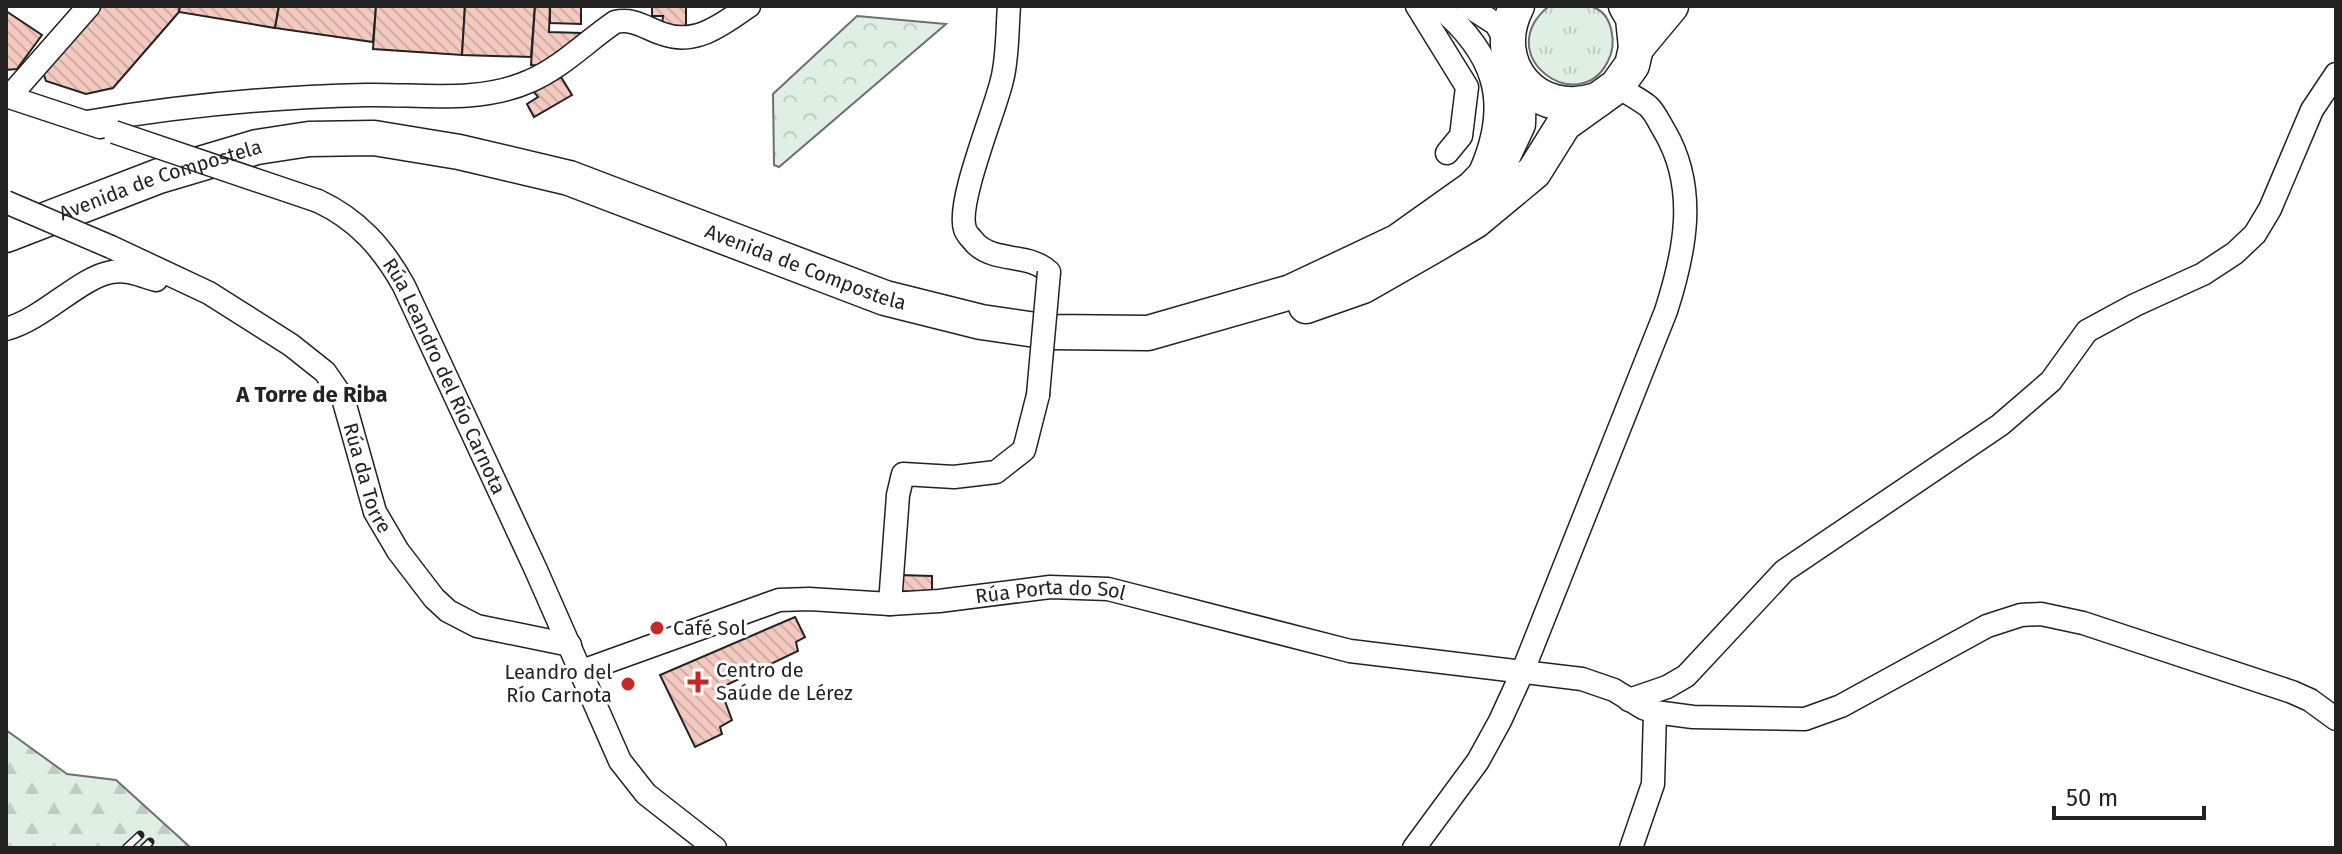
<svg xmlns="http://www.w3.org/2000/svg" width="2342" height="854" font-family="'Fira Sans',sans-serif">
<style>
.grass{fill:url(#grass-tufts);stroke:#6f6f6f;stroke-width:2}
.forest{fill:url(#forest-firs);stroke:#6f6f6f;stroke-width:2}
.park{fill:url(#park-crowns);stroke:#6f6f6f;stroke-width:2}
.building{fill:url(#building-back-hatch);stroke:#222;stroke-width:2}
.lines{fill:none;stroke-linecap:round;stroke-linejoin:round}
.minor-casing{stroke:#222;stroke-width:25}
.highway-casing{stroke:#222;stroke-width:37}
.minor{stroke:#fff;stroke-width:22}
.highway{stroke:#fff;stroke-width:34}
.rail-casing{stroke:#222;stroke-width:9}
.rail{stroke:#fff;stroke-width:6;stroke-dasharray:18;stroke-linecap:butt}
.minor-bridge-casing{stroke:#222;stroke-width:25;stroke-linecap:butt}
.minor-bridge{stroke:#fff;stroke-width:22}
.poi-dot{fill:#c62828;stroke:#fff;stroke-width:3}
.labels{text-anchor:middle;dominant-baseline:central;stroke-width:6;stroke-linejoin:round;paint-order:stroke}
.street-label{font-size:20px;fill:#222;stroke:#fff}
.poi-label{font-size:20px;fill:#222;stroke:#fff;text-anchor:start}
.neighbourhood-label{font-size:22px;font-weight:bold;fill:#222;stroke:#fff}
</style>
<defs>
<pattern id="grass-tufts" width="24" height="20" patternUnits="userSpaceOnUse" patternTransform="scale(2)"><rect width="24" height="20" fill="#e0efe3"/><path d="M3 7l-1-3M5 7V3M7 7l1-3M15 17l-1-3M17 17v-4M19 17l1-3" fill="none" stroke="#c0cdc2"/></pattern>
<pattern id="forest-firs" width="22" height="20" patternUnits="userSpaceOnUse" patternTransform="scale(2)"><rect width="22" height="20" fill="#e0efe3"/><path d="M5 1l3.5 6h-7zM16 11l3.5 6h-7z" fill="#c0cdc2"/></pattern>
<pattern id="park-crowns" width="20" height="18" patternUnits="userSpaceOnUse" patternTransform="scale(2)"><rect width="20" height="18" fill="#e0efe3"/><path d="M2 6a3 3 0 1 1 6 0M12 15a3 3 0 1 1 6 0" fill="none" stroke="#c0cdc2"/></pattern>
<pattern id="building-back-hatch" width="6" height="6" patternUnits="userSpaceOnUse" patternTransform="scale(2)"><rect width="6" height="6" fill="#f3c9c0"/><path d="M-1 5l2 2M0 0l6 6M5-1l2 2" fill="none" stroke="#d0aca5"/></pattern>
</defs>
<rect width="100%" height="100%" fill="#fff"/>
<!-- grass -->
<path class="grass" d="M1549,6C1561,6 1582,2 1593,7C1613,14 1617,44 1608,61C1579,120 1489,55 1549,6Z"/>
<!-- forest -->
<path class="forest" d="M6,730L67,774L116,780L191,848H6Z"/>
<!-- park -->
<path class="park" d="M857,16L946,24L779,167L774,165L773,94Z"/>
<!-- building -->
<g class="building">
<path d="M102,6H180L179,12L113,88L86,94L46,81L43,72Z"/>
<path d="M180,6H279L275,28L179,12Z"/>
<path d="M279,6H376L373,42L275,28Z"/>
<path d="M376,6H465L462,55L373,49Z"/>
<path d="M465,6H535L531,57L462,55Z"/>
<path d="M535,6H550L549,32L581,33V44L550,66L531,65Z"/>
<path d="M550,6H581V24L550,23Z"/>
<path d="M652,6H686V29L662,26L663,16H652Z"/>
<path d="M6,11L42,35L17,69L6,70Z"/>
<path d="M561,77L572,95L534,117L527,104L538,97L534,92Z"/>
<path d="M899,575L932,576V593L899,591Z"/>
<path d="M795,617L805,637L796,642L798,651L720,688L732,720L720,727L722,734L695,747L660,675Z"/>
</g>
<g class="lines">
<defs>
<g id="minor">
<path d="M1009,6C1007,30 1008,57 1002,80C995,111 956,203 965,229C966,234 973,240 976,244C996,263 1030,253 1049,272"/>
<path d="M1417,6L1467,87L1461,136L1447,153"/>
<path d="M1438,6C1494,53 1511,101 1481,170"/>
<path d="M1468,6L1496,24L1506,42"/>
<path d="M6,96L100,127"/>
<path d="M9,97L89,6"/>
<path d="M87,122C178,106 274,97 367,95C420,94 479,104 530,81C561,68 587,41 615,22C634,18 645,28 663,34C696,46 723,24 749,6"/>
<path id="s1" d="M318,201C357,219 383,248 404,286L536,570L620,761L646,794L715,848"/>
<path id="s2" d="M111,247L209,293L291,345L325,372L343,398L375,512L398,551L434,598L448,611L477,626L570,645"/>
<path d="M6,329C44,319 80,277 112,272C127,269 142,276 156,280"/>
<path d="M890,604L898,495L903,474L954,477L996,472L1024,450L1038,395"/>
<path id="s3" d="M582,671L779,600L809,599L890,604L939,601L1050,587L1108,589L1350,651L1582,679L1614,690L1643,708L1655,712L1693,717L1805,719L1841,706L1987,626L2021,615L2041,614L2083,623L2292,692L2310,700L2336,719"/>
<path d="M1629,700L1667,687L1686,676L1784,571L2000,425L2051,381L2087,331L2135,305L2203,274L2235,253L2255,234L2270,209L2312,110L2336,74"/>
<path d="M1414,848L1478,761L1500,721L1522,673L1666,311C1685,252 1698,189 1665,132C1660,124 1655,112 1648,106C1639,99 1627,93 1617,86"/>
<path d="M1631,848L1653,784L1655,712"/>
</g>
<g id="highway">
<path d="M1517,6C1487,64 1536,120 1597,100"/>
<path d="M1636,48L1671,6"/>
<path id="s4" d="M6,235L159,176L257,147L309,139L374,138L459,152L569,178L885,298L981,322L1050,332L1148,333L1291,292L1397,242L1473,188L1502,158L1518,124L1519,79"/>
<path d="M1306,306L1363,286L1433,246L1475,221L1534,172L1564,124L1617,86L1632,65L1636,48L1633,18L1626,6"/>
</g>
</defs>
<!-- minor casing -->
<use href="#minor" class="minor-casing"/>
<!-- highway casing -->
<use href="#highway" class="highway-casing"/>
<!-- minor -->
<use href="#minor" class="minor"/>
<!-- highway -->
<use href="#highway" class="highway"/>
<defs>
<g id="rail">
<path d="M126,848L140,835"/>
<path d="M144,848L150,842"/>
</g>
</defs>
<!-- rail casing -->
<use href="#rail" class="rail-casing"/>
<!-- rail -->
<use href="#rail" class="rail"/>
<defs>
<g id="minor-bridge">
<path d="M114,132L318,201"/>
<path d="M6,202L111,247"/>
<path d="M1038,395L1049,272"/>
</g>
</defs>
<!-- minor-bridge casing -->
<use href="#minor-bridge" class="minor-bridge-casing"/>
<!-- minor-bridge -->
<use href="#minor-bridge" class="minor-bridge"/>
</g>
<!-- markers -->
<g class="poi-dot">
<circle cx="657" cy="628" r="8"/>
<path d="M694 670h8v8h8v8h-8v8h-8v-8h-8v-8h8z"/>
<circle cx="628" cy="684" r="8"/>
</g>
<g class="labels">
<!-- street labels -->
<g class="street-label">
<text stroke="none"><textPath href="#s4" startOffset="164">Avenida de Compostela</textPath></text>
<text stroke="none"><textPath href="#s4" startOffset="836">Avenida de Compostela</textPath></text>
<text stroke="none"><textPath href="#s1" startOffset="222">Rúa Leandro del Río Carnota</textPath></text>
<text stroke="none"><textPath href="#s2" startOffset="364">Rúa da Torre</textPath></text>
<text stroke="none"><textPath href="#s3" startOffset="482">Rúa Porta do Sol</textPath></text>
</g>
<!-- poi labels -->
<g class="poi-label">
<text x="673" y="628">Café Sol</text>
<text x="716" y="670">Centro de<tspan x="716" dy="23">Saúde de Lérez</tspan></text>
<text x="612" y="672" text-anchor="end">Leandro del<tspan x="612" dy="23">Río Carnota</tspan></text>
</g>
<!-- neighbourhood labels -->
<g class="neighbourhood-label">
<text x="312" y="394">A Torre de Riba</text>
</g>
</g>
<!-- border -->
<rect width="2342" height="854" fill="none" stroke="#222222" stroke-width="16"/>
<!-- scale -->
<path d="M2054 806v12h150v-12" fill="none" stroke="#222222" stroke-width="4"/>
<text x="2066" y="806" font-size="24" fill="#222222" stroke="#ffffff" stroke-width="6" paint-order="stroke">50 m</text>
</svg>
